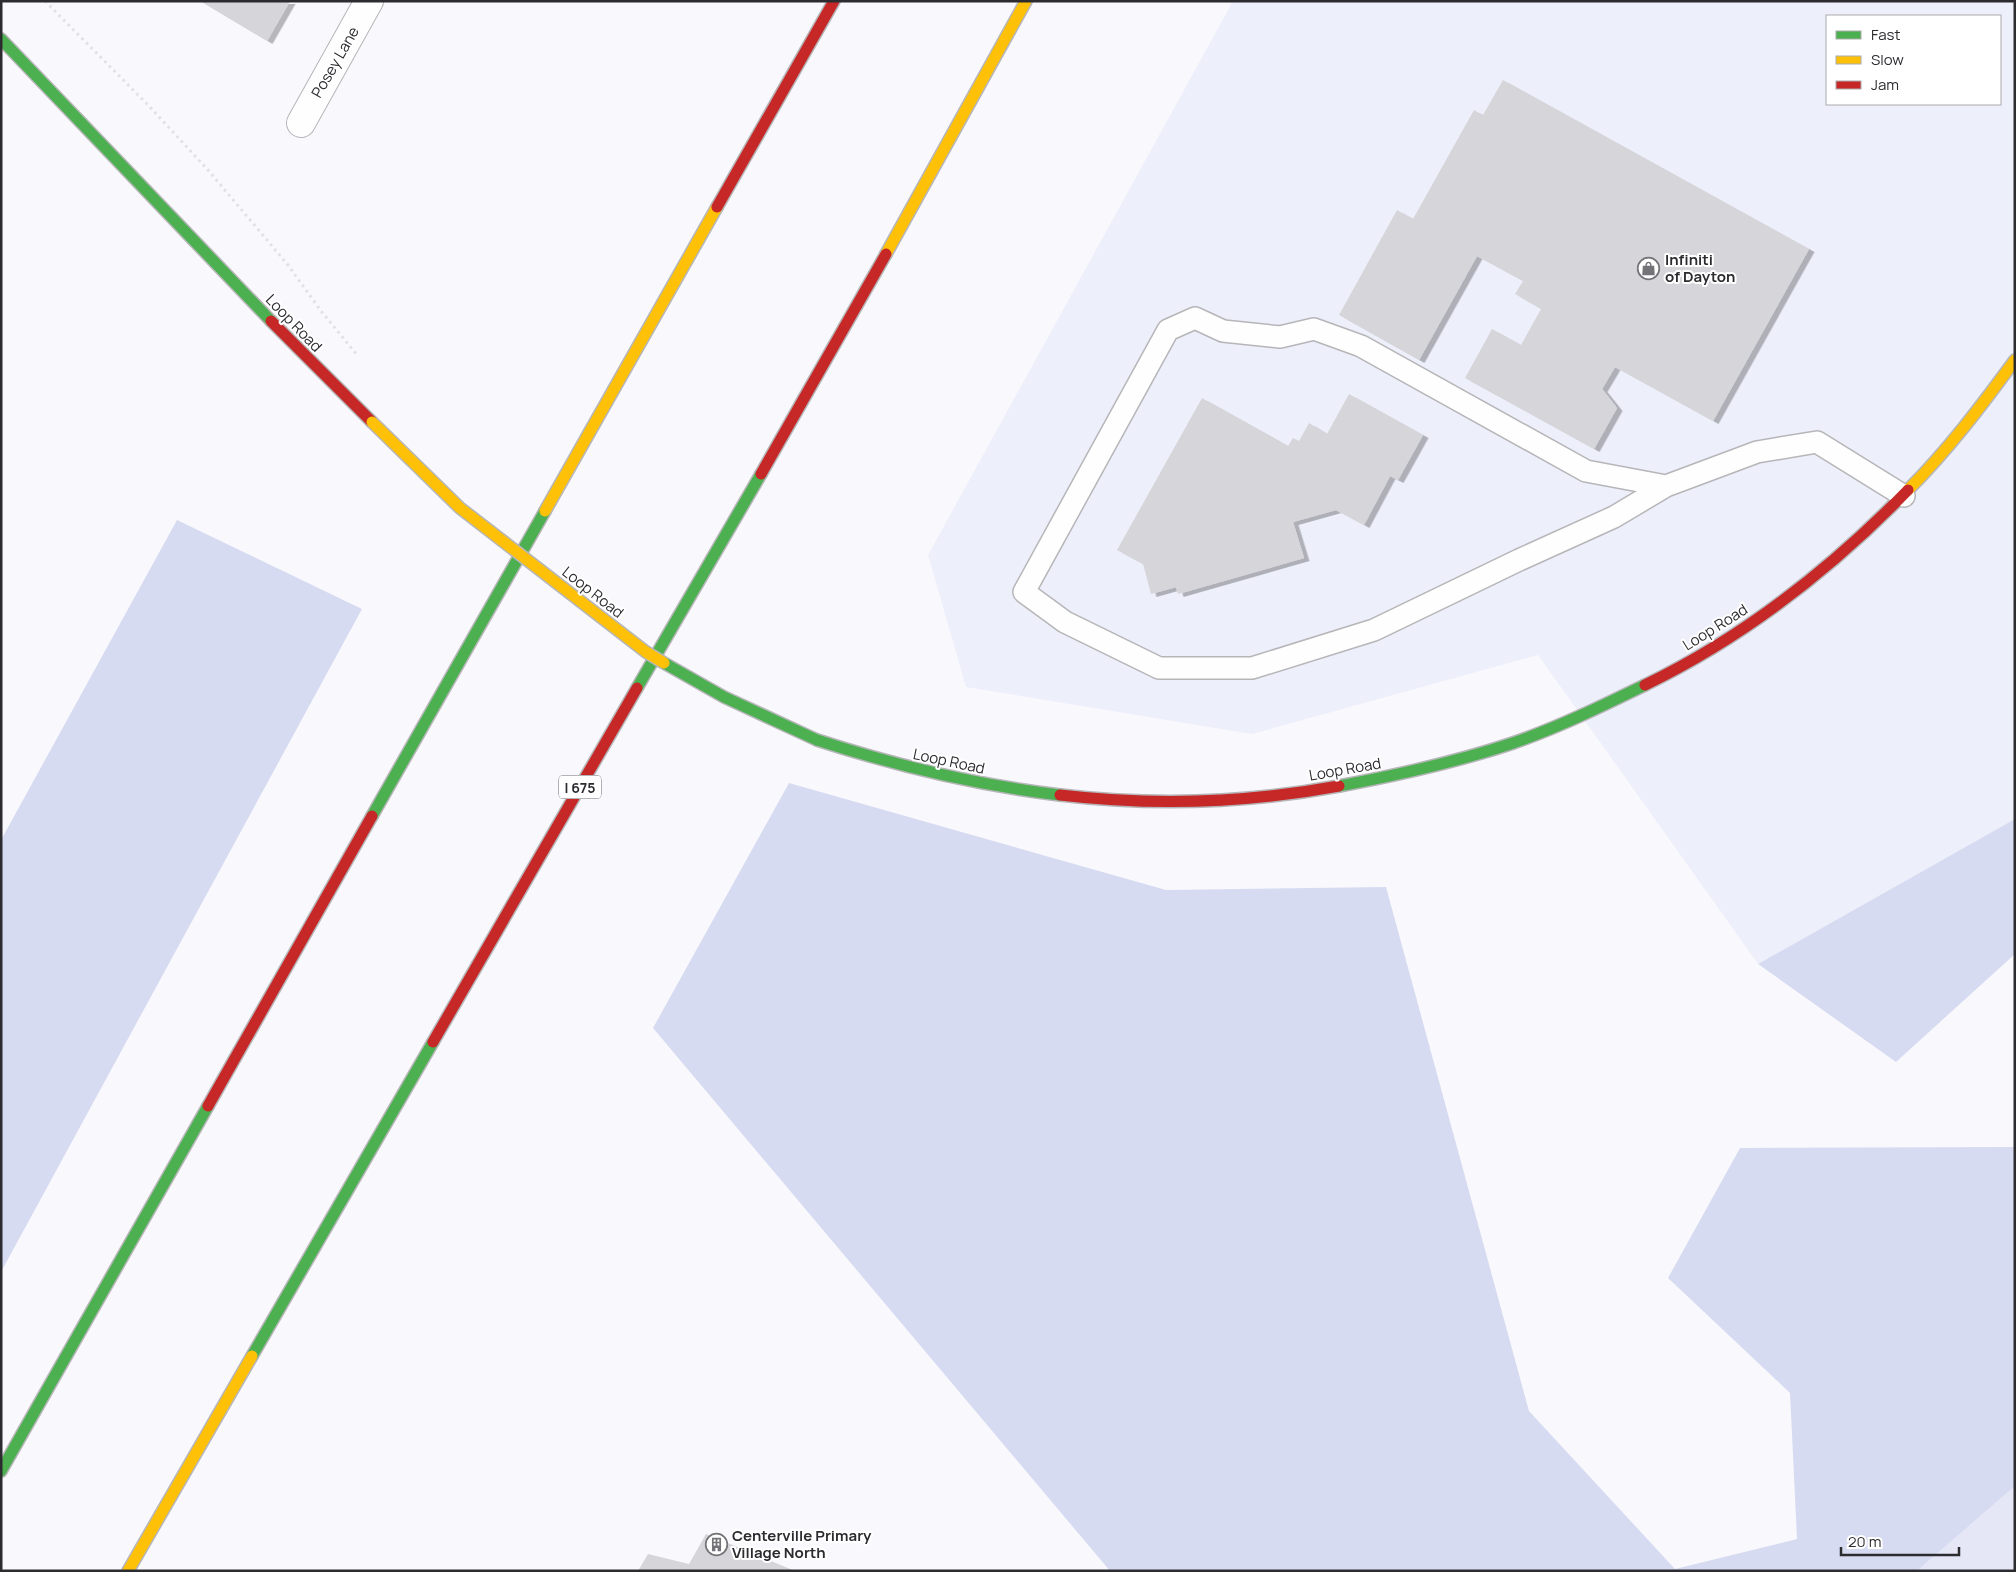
<svg xmlns="http://www.w3.org/2000/svg" width="2016" height="1572" font-family="Manrope,sans-serif">
<style>
.built{fill:#edeffa;fill-rule:evenodd}
.green{fill:#e5e7f7}
.forest{fill:#d7dbf1}
.building{fill:#d6d6da;filter:url(#shadow)}
.lines{fill:none;stroke-linecap:round;stroke-linejoin:round}
.lane-casing{stroke:#b6b6b9;stroke-width:24}
.street-casing{stroke:#b6b6b9;stroke-width:30}
.fast-casing{stroke:#b6b6b9;stroke-width:14}
.slow-casing{stroke:#b6b6b9;stroke-width:14}
.jam-casing{stroke:#b6b6b9;stroke-width:14}
.path{stroke:#e1e1e2;stroke-width:3;stroke-dasharray:2.5 4;stroke-linecap:butt}
.lane{stroke:#fefeff;stroke-width:21}
.street{stroke:#fefeff;stroke-width:28}
.fast{stroke:#4caf50;stroke-width:11}
.slow{stroke:#ffc107;stroke-width:11}
.jam{stroke:#c62828;stroke-width:11}
.fast-bridge-casing{stroke:#b6b6b9;stroke-width:14;stroke-linecap:butt}
.slow-bridge-casing{stroke:#b6b6b9;stroke-width:14;stroke-linecap:butt}
.fast-bridge{stroke:#4caf50;stroke-width:11}
.slow-bridge{stroke:#ffc107;stroke-width:11}
.labels{text-anchor:middle;dominant-baseline:central;stroke-width:4;stroke-linejoin:round;paint-order:stroke}
.shield{fill:#fff;stroke:#6b6b6e;stroke-width:1}
.shield-label{font-size:14px;font-weight:bold;fill:#2c2c30}
.street-label{font-size:15px;fill:#2c2c30;stroke:#fff}
.poi-label{font-size:15px;font-weight:bold;fill:#2c2c30;stroke:#fff;text-anchor:start}
</style>
<defs>
<filter id="shadow"><feDropShadow dx="5.5" dy="3" stdDeviation="0" flood-color="#0004"/></filter>
</defs>
<rect width="100%" height="100%" fill="#f9f9fd"/>
<!-- built -->
<path class="built" d="M1233,1H2015V819L1758,964L1538,655L1252,734L966,687L928,555ZM1827,16H2000V104H1827Z"/>
<!-- green -->
<path class="green" d="M2015,1486V1571H1917Z"/>
<!-- forest -->
<g class="forest">
<path d="M177,520L362,609L1,1272V840Z"/>
<path d="M789,783L1166,890L1386,887L1529,1411L1675,1569L1797,1539L1790,1393L1668,1278L1740,1148L2015,1147V1486L1917,1571H1110L653,1028Z"/>
<path d="M2015,819V954L1896,1062L1758,964Z"/>
</g>
<!-- building -->
<g class="building">
<path d="M200,1H290L267,41Z"/>
<path d="M1503,80L1809,249L1713,421L1615,367L1602,389L1617,408L1594,449L1465,378L1492,329L1521,345L1541,309L1515,294L1523,281L1477,256L1419,360L1339,315L1397,210L1413,219L1474,110L1483,115Z"/>
<path d="M1349,394L1423,435L1398,480L1390,476L1364,525L1336,510L1293,522L1304,558L1178,594L1176,587L1151,594L1143,564L1117,550L1202,398L1288,446L1293,438L1299,441L1309,423L1327,434Z"/>
<path d="M706,1534L795,1571H638L648,1554L689,1564Z"/>
</g>
<g class="lines">
<defs>
<path id="lane" d="M1666,486L1614,517L1519,560L1374,630L1252,668H1159L1065,622L1024,592L1168,330L1195,318L1223,331L1280,337L1314,329L1361,346L1586,471L1666,486L1757,452L1817,442L1904,496"/>
<path id="street" d="M301,123L369,1"/>
<g id="fast">
<path d="M1,39L271,321"/>
<path d="M637,688L761,474"/>
<path d="M817,740C897,766 976,785 1060,795"/>
<path d="M1339,786C1398,775 1457,762 1513,743C1559,727 1602,706 1645,685"/>
<path d="M372,816L545,511"/>
<path d="M252,1356L433,1042"/>
<path d="M1,1471L208,1106"/>
</g>
<g id="slow">
<path d="M886,254L1026,1"/>
<path d="M1908,490C1948,450 1982,405 2015,360"/>
<path d="M545,511L717,207"/>
<path d="M128,1571L252,1356"/>
</g>
<g id="jam">
<path d="M717,207L834,1"/>
<path d="M271,321L372,422"/>
<path d="M761,474L886,254"/>
<path d="M1645,685C1744,637 1832,568 1908,490"/>
<path d="M1060,795C1153,806 1247,803 1339,786"/>
<path d="M433,1042L637,688"/>
<path d="M208,1106L372,816"/>
</g>
</defs>
<!-- lane casing -->
<use href="#lane" class="lane-casing"/>
<!-- street casing -->
<use href="#street" class="street-casing"/>
<!-- fast casing -->
<use href="#fast" class="fast-casing"/>
<!-- slow casing -->
<use href="#slow" class="slow-casing"/>
<!-- jam casing -->
<use href="#jam" class="jam-casing"/>
<!-- path -->
<path class="path" d="M45,1L148,105L208,170L288,265L321,311L358,356"/>
<!-- lane -->
<use href="#lane" class="lane"/>
<!-- street -->
<use href="#street" class="street"/>
<!-- fast -->
<use href="#fast" class="fast"/>
<!-- slow -->
<use href="#slow" class="slow"/>
<!-- jam -->
<use href="#jam" class="jam"/>
<defs>
<path id="fast-bridge" d="M664,663L724,697L817,740"/>
<path id="slow-bridge" d="M372,422L460,508L646,652L664,663"/>
</defs>
<!-- fast-bridge casing -->
<use href="#fast-bridge" class="fast-bridge-casing"/>
<!-- slow-bridge casing -->
<use href="#slow-bridge" class="slow-bridge-casing"/>
<!-- fast-bridge -->
<use href="#fast-bridge" class="fast-bridge"/>
<!-- slow-bridge -->
<use href="#slow-bridge" class="slow-bridge"/>
</g>
<!-- icons -->
<defs>
<symbol id="shop-ring" viewBox="-11 -11 22 22"><circle r="9.5" fill="#fff" stroke="#747478" stroke-width="1.5"/><path d="M-5-2.5h2.3a2.7 3.5 0 0 1 5.4 0H5L5.5 6h-11ZM-1.5-2.5h3a1.5 2.3 0 0 0-3 0Z" fill="#747478"/></symbol>
<symbol id="building-ring" viewBox="-11 -11 22 22"><circle r="9.5" fill="#fff" stroke="#747478" stroke-width="1.5"/><path d="M-4-6H4V6H1V3H-1V6H-4ZM-2.5-4.3h1.7v1.8h-1.7ZM.8-4.3h1.7v1.8H.8ZM-2.5-1h1.7V.8h-1.7ZM.8-1h1.7V.8H.8Z" fill="#747478"/></symbol>
</defs>
<g fill-rule="evenodd">
<use href="#shop-ring" x="1636" y="256" width="25" height="25"/>
<use href="#building-ring" x="704" y="1532" width="25" height="25"/>
</g>
<g class="labels">
<!-- shield labels -->
<rect class="shield" x="559" y="775.5" width="42" height="23" rx="4"/>
<g class="shield-label">
<text x="580" y="787">I 675</text>
</g>
<!-- street labels -->
<g class="street-label">
<text transform="translate(335 62) rotate(-60)">Posey Lane</text>
<text transform="translate(294 323) rotate(46)">Loop Road</text>
<text transform="translate(593 592) rotate(38)">Loop Road</text>
<text transform="translate(1715 627) rotate(-32)">Loop Road</text>
<text transform="translate(949 761) rotate(12)">Loop Road</text>
<text transform="translate(1345 769) rotate(-10)">Loop Road</text>
</g>
<!-- poi labels -->
<g class="poi-label">
<text x="1665" y="259">Infiniti<tspan x="1665" dy="17">of Dayton</tspan></text>
<text x="732" y="1535">Centerville Primary<tspan x="732" dy="17">Village North</tspan></text>
</g>
</g>
<!-- border -->
<rect width="2016" height="1572" fill="none" stroke="#2c2c30" stroke-width="5"/>
<!-- legend -->
<rect x="1826" y="15" width="175" height="90" fill="#ffffff" stroke="#ababac"/>
<rect x="1836" y="31" width="25" height="8" fill="#4caf50" stroke="#ababac"/>
<text x="1871" y="40" font-size="15" fill="#2c2c30">Fast</text>
<rect x="1836" y="56" width="25" height="8" fill="#ffc107" stroke="#ababac"/>
<text x="1871" y="65" font-size="15" fill="#2c2c30">Slow</text>
<rect x="1836" y="81" width="25" height="8" fill="#c62828" stroke="#ababac"/>
<text x="1871" y="90" font-size="15" fill="#2c2c30">Jam</text>
<!-- scale -->
<path d="M1841 1547v8h118v-8" fill="none" stroke="#2c2c30" stroke-width="2.5"/>
<text x="1848" y="1547" font-size="15" fill="#2c2c30" stroke="#ffffff" stroke-width="4" paint-order="stroke">20 m</text>
</svg>
